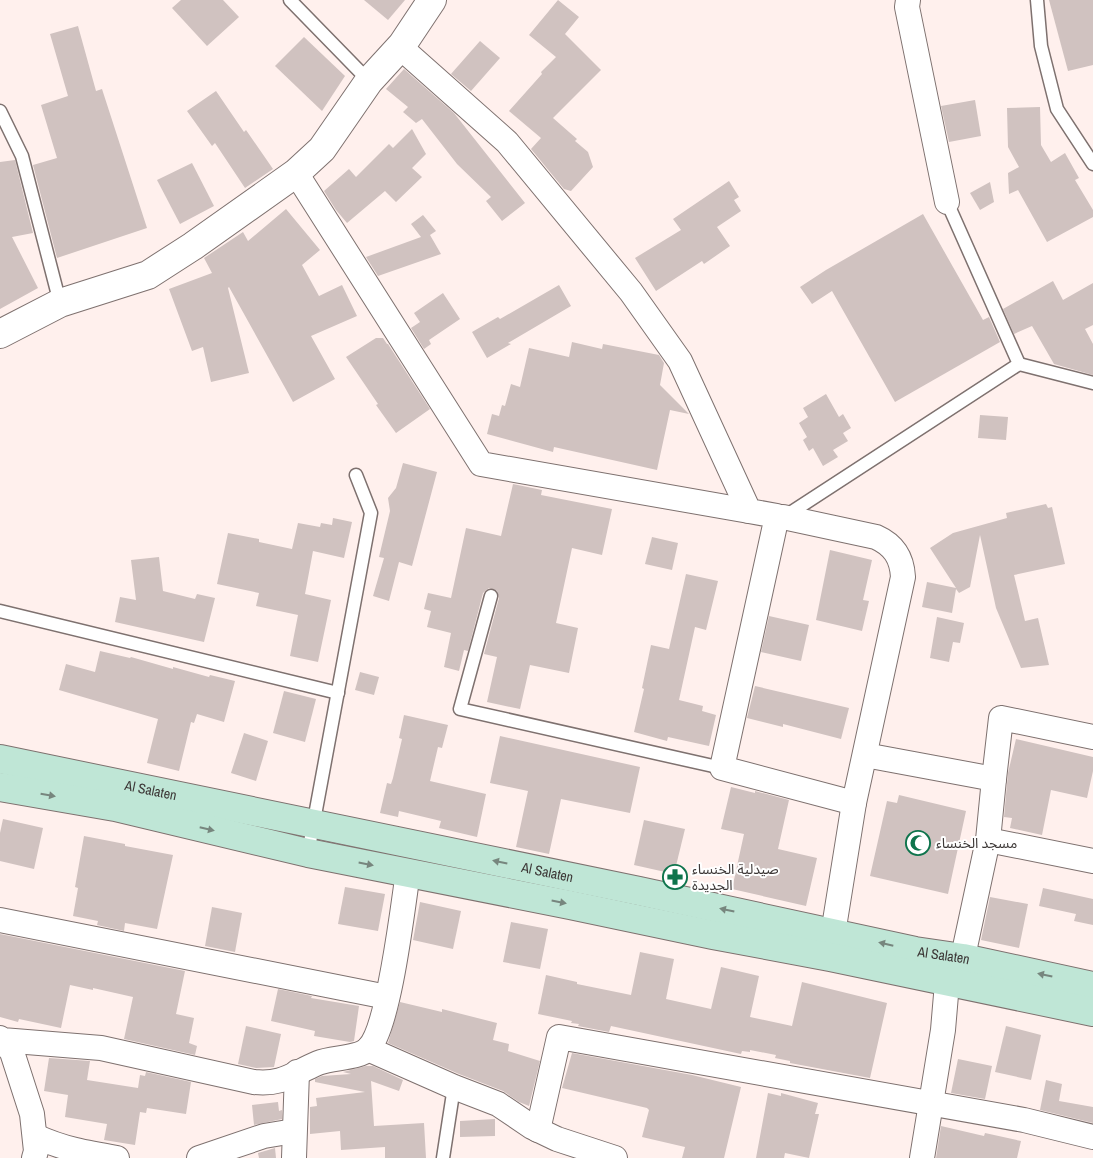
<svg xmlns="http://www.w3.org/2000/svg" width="1093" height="1158" font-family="'Archivo Narrow','Noto Sans Arabic',sans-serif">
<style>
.building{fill:#d0c2c0}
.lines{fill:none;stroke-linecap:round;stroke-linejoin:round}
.service-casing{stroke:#7e716f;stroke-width:15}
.minor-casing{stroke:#7e716f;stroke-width:26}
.tertiary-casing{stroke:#7e716f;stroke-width:30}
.secondary-casing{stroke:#7e716f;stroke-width:30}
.service{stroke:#fff;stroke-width:12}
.minor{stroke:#fff;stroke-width:24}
.tertiary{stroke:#fff;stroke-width:28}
.secondary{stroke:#bfe6d6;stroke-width:28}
.oneway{fill:#77867e}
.labels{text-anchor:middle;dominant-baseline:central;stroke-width:4;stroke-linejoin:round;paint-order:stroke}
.street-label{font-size:14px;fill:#3c3736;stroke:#fff}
.poi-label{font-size:14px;fill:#3c3736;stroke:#fff;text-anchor:start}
</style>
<rect width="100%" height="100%" fill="#fff0ed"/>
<!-- building -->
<g class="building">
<path d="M181,0H223L239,17L207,46L172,8Z"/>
<path d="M364,0H405L388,20Z"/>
<path d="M558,0L579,17L565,34L601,70L553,118L577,139L575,141L588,152L593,167L571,191L564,189L531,149L541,138L509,111L542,74L541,72L556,57L529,35Z"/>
<path d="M1049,0H1093V65L1068,71Z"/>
<path d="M78,26L96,91L102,89L147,228L57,258L33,165L57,158L41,105L68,96L50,34Z"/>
<path d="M304,37L345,76L322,111L275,66Z"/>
<path d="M480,41L500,58L471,91L451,74Z"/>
<path d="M404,69L454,113L525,203L502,221L486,201L491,197L457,164L422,119L416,123L403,112L408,107L386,89Z"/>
<path d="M216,91L244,132L246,130L273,169L245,188L215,143L212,146L187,111Z"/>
<path d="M975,100L981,136L949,142L941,106Z"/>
<path d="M1040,107L1041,145L1051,162L1065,153L1079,178L1075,180L1093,210V217L1047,242L1018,190L1009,194L1008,173L1019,167L1008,147L1007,108Z"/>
<path d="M412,129L426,154L412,168L422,177L396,202L385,191L347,223L336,210L324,191L349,169L356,177L389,144L393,148Z"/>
<path d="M15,160L33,233L12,237L38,288L0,309V162Z"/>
<path d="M192,163L214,206L180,224L157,180Z"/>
<path d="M729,181L739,197L734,200L741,211L717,227L730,246L704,264L702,261L656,291L635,258L681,230L673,219Z"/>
<path d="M990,182L994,202L980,210L970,193Z"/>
<path d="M286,209L320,250L302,265L319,296L342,285L357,316L311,336L335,379L293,402L229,287L228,288L249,373L211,382L203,347L192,351L169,289L212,273L204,258L243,232L248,241Z"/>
<path d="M923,214L983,320L989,317L1000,342L895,402L832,291L812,304L800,287L826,270Z"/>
<path d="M423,215L436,231L430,235L441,254L378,276L366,257L421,237L411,224Z"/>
<path d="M1053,281L1063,300L1093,283V325L1085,329L1093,344V375L1054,364L1032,326L1014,334L1003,309Z"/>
<path d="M559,285L571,306L508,343L511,344L487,358L472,332L498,317L500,319Z"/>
<path d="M443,293L460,319L429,340L431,344L424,349L411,328L420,322L414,313Z"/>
<path d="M376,338H383L387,344H388L430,409L396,433L376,405L378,404L346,357Z"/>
<path d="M572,342L602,349L603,344L659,355L664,363L660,385L689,414L670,410L657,470L554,447L553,452L487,434L492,414L499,416L502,405L505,406L511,384L520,387L529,348L569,357Z"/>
<path d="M826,394L839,417L843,414L851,428L843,433L848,441L833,450L838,457L823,466L813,448L809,451L803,440L807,437L799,423L808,417L803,408Z"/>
<path d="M980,415L1008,417L1006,440L978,438Z"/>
<path d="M403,463L437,472L412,566L399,562L389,601L373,596L384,558L379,557L390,511L388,498L396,488Z"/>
<path d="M513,484L542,490L541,495L612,509L602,555L572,548L556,623L578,628L569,673L530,665L520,709L487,702L497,657L484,654L499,598L497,591L489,588L483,593L468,651L464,650L459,671L444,667L451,633L427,627L431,611L424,609L428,593L451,598L466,528L501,536Z"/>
<path d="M1046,504L1048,508L1052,507L1065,564L1014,575L1025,621L1038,618L1049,665L1021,668L996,608L980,535L970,587L959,593L956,589L952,613L922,607L927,582L956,588L930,548L953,533L1007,518L1006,513Z"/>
<path d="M333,518L352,522L344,558L313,551L305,594L331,600L318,662L290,656L298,615L256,606L259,593L217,584L228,533L259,539V542L292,549L298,523L320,527L321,523L332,525Z"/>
<path d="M652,537L678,543L672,570L645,564Z"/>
<path d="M830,550L872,560L863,600L869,601L862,631L816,620Z"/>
<path d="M159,557L163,591L195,599L197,594L215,598L204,642L115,622L120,597L136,600L131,560Z"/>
<path d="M686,574L718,581L706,630L695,627L679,700L703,706L702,711L716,715L709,746L668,737L667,741L634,732L644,689L642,688L651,645L669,649Z"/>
<path d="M769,616L809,625L801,661L761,652Z"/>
<path d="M937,617L964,623L960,643L953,642L949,662L930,658Z"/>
<path d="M100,651L130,658L131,657L173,669V667L209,677L210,675L235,681L224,722L197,714L194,723L191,722L179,771L147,763L158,719L59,690L66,664L95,672Z"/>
<path d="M360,672L379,677L374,695L355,690Z"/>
<path d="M755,686L849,708L841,739L783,724V727L747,718Z"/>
<path d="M284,691L316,699L305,742L273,733Z"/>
<path d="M404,715L448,725L442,748L438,747L430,781L486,794L477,837L439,828L441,821L399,811L398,817L380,813L387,783L391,784L393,778L402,739L399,738Z"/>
<path d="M244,733L268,741L256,781L231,773Z"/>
<path d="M500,736L640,767L630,813L561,799L549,854L516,847L528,791L490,783Z"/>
<path d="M1016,739L1093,757V771L1087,798L1051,790L1042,835L1010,828L1012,818L1004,817L1008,773Z"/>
<path d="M731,787L755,793V791L789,800L778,849L817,858L806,906L732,889L744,834L721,829Z"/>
<path d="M899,795L966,811L948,894L870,876L887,801L897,803Z"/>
<path d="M3,819L43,828L34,869L0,861V833Z"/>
<path d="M644,820L685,829L674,874L634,865Z"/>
<path d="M84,836L125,844V846L173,855L157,929L125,923L124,931L97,925L98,921L73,916L78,888L75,887Z"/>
<path d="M345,887L385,894L378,931L338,924Z"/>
<path d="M1043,888L1093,899V925L1074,921L1076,914L1039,906Z"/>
<path d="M990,897L1028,904L1019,948L981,940Z"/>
<path d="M420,902L461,911L453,949L413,940Z"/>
<path d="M212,907L242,913L235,952L205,946Z"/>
<path d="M511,922L548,929L540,969L503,962Z"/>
<path d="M0,934L185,971L176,1014L194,1018L189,1043L197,1046L195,1055L124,1039L133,997L93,988V990L70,985L61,1028L19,1019L18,1022L0,1017Z"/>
<path d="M640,952L674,959L666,999L711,1009L721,967L759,976L750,1017L792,1026L802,982L887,1003L870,1078L790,1063V1061L775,1058L776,1055L750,1050V1052L742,1051L741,1054L611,1026L609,1032L578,1026L579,1024L571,1023L572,1021L538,1014L546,975L577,982V984L631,995Z"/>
<path d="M278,989L312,996L311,998L359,1006L354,1041L350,1042L314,1036L315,1031L271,1021Z"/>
<path d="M400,1002L442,1012V1009L497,1023L493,1040L509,1044L508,1051L540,1061L529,1106L519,1102L503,1091L459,1074L388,1043Z"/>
<path d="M246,1026L281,1034L274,1067L256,1068L238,1064Z"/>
<path d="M1006,1026L1041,1035L1031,1080L995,1072Z"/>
<path d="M572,1053L692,1075L741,1087L724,1158H682L685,1147L642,1137L649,1110L647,1108L562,1088Z"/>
<path d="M49,1058L90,1061L87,1080L138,1088L140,1075L145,1076L146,1072L191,1082L186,1114L147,1108L146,1113L140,1112L135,1145L104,1140L107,1124L65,1117L68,1095L44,1091Z"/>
<path d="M958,1059L992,1066L985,1099L951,1093Z"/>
<path d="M366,1066H373L403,1080L399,1091L371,1081L374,1126L424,1123L426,1158H385V1147L341,1150L340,1131L310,1134V1107L317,1106L316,1098L365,1092L315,1082V1079L322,1076L351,1074L343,1072Z"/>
<path d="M1046,1080L1062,1084L1059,1101L1093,1107V1123L1040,1110Z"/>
<path d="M768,1093L781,1096V1093L818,1103L815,1114H819L809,1158L785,1153L784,1158H756Z"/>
<path d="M278,1102L279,1111L282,1110V1119L254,1125L252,1105Z"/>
<path d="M495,1119V1136L460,1137V1121Z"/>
<path d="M941,1126L984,1136L985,1133L1021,1141L1017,1158H936Z"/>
<path d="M275,1148L276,1158H259L258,1153Z"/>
</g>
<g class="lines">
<defs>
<g id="service">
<path d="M290,0L369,81"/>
<path d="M1037,0L1041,46L1057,109L1093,164"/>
<path d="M0,111L22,156L60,303"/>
<path d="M1019,364L1093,383"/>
<path d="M784,517L1019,364L947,202"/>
<path d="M491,596L460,709L722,768"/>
<path d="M0,611L338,693"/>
<path d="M308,853L371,513L356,475"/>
<path d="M443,1158L454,1087"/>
</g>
<g id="minor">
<path d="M908,0L907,7L947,202"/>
<path d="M400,47L507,142L631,292L680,361L749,511L777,516L722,768L854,803"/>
<path d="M296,173L481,464L749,511"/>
<path d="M783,517L876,537C894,545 902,558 903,577L854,803L830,952"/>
<path d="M865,755L994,779L988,840L959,975"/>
<path d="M994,779L1001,718L1093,737"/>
<path d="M988,840L1093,861"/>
<path d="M0,920L387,997"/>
<path d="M0,1038L2,1040L101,1048L254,1082C283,1085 292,1074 318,1063C332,1057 358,1059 368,1049C389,1029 403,905 408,872"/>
<path d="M2,1040L12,1052L32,1114L36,1151L34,1158"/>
<path d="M368,1049L454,1087L498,1104L532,1127L557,1139L615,1158"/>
<path d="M538,1130L559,1037L1024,1120L1093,1137"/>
<path d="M35,1136C63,1149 87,1153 117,1158"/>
<path d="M199,1158L264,1136L294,1131"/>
<path d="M294,1158L297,1072"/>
<path d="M922,1158L943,1030L947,983"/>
</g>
<path id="tertiary" d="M0,334L60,303L148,275L193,246L296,173L322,149L369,81L402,45L432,0"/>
<g id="secondary">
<path id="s1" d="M0,759L639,891L915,951L963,958L1093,986"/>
<path d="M0,787L115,807L308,853L570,905L713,935L830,957L1093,1012"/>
</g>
</defs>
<!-- service casing -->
<use href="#service" class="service-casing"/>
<!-- minor casing -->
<use href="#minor" class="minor-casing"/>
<!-- tertiary casing -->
<use href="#tertiary" class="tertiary-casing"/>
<!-- secondary casing -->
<use href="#secondary" class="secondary-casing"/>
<!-- service -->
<use href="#service" class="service"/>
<!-- minor -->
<use href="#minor" class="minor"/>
<!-- tertiary -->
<use href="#tertiary" class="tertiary"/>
<!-- secondary -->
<use href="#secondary" class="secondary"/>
</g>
<!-- one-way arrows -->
<defs><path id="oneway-solid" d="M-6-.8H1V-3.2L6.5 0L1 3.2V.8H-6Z" transform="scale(1.25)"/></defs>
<g class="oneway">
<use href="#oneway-solid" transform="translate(48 795) rotate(10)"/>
<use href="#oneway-solid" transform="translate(207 829) rotate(13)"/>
<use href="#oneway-solid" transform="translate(500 862) rotate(-168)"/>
<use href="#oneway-solid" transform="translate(366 864) rotate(11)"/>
<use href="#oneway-solid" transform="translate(559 902) rotate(11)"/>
<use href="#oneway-solid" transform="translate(727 910) rotate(-168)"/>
<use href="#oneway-solid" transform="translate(886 944) rotate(-167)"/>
<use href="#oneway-solid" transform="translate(1045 975) rotate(-168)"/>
</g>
<!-- icons -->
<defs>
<symbol id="mosque-ring" viewBox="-11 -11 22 22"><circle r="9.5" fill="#fff" stroke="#0e744c" stroke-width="1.5"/><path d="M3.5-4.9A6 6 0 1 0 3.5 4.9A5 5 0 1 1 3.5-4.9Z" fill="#0e744c"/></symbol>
<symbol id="pharmacy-ring" viewBox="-11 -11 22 22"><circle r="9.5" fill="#fff" stroke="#0e744c" stroke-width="1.5"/><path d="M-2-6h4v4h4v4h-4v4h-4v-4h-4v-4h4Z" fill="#0e744c"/></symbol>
</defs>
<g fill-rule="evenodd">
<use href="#mosque-ring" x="904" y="829" width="28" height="28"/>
<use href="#pharmacy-ring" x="661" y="863" width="28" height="28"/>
</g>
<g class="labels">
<!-- street labels -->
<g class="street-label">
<text stroke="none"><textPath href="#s1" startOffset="154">Al Salaten</textPath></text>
<text stroke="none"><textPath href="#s1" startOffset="559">Al Salaten</textPath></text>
<text stroke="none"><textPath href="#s1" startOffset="964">Al Salaten</textPath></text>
</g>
<!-- poi labels -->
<g class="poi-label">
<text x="936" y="843">مسجد الخنساء</text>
<text x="692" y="869">صيدلية الخنساء<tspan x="692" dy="16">الجديدة</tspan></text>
</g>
</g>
</svg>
